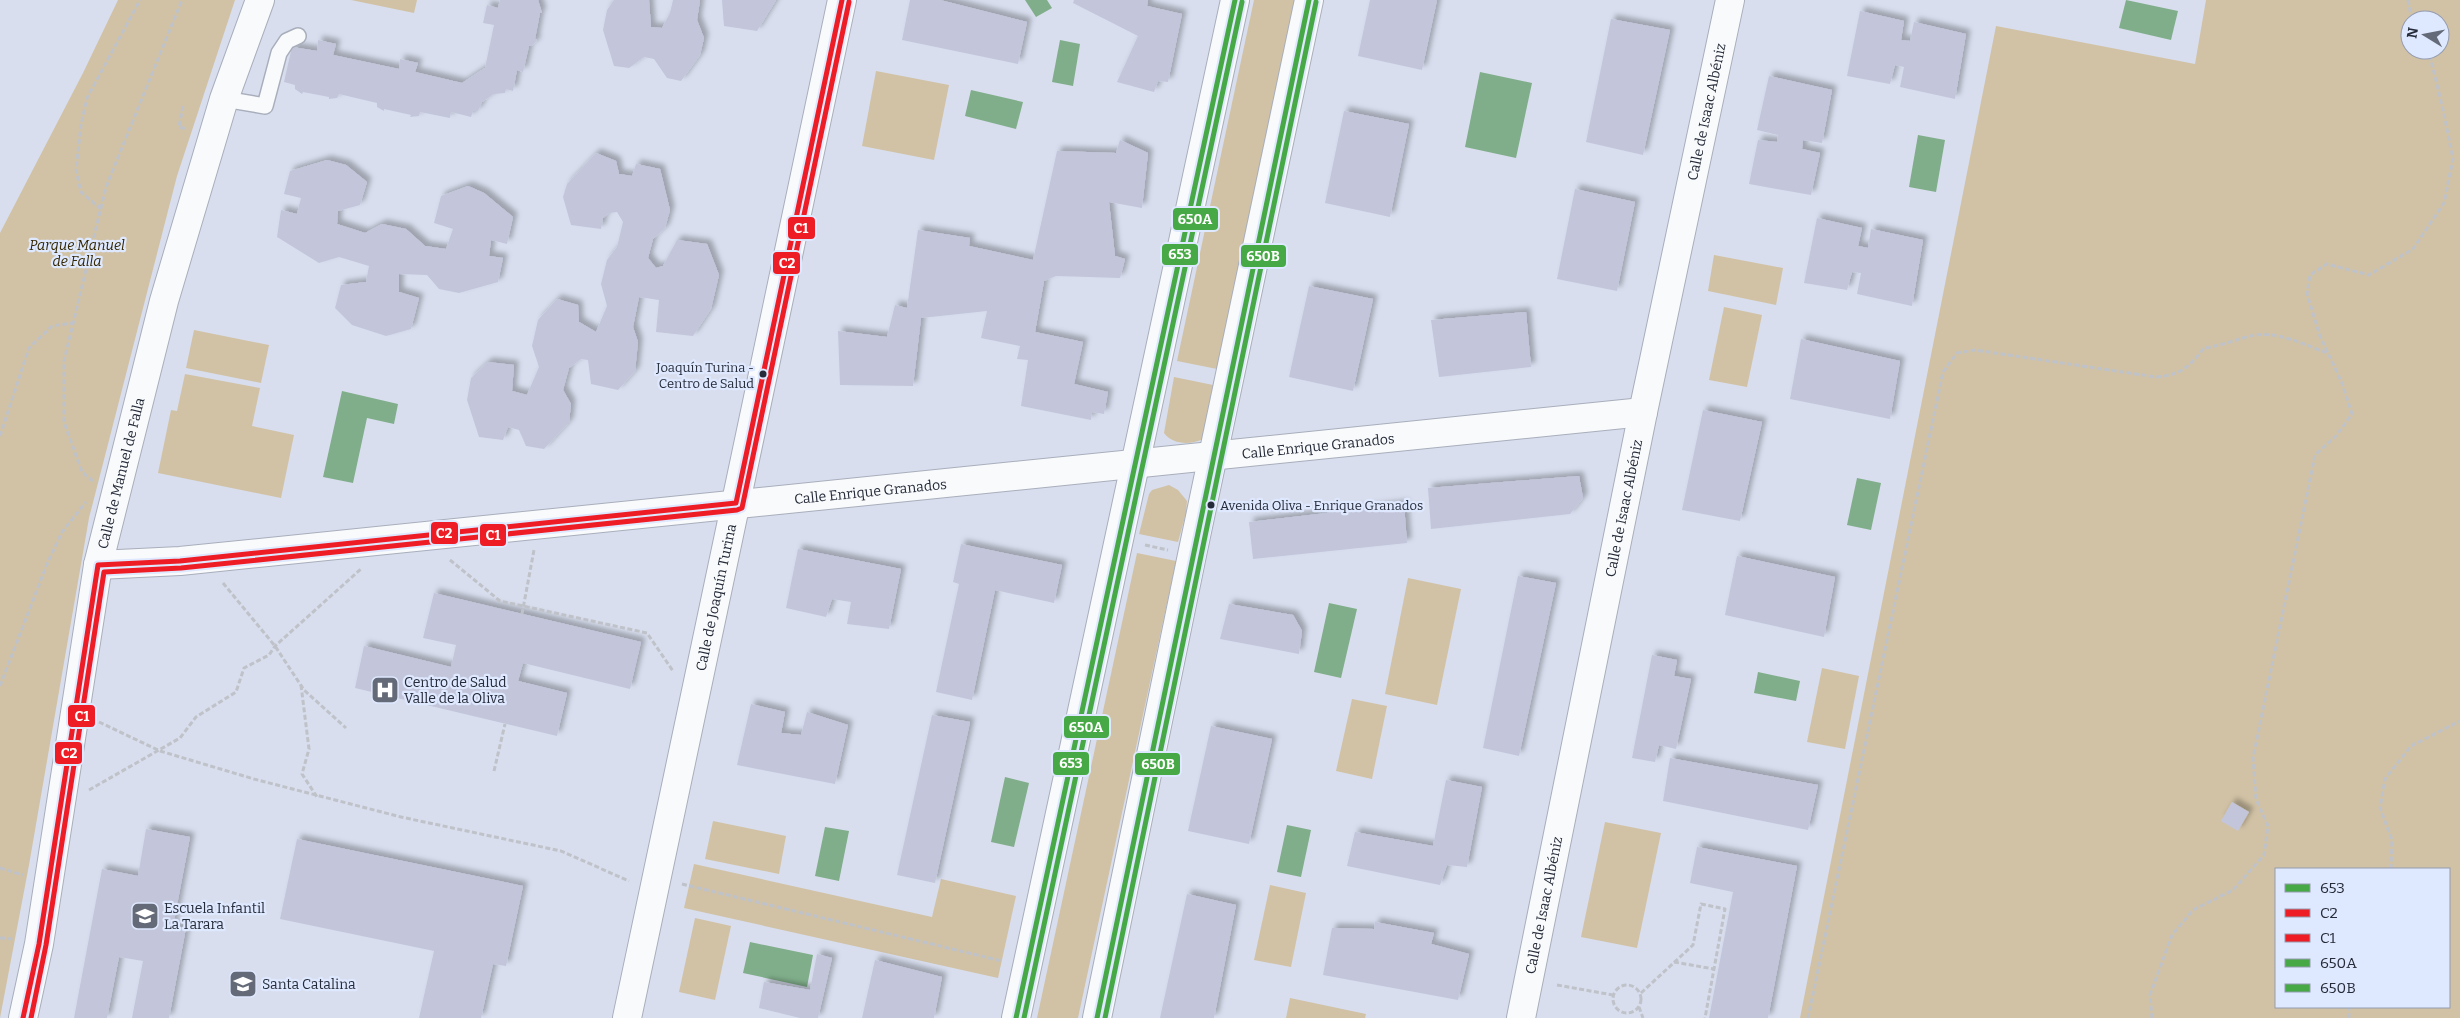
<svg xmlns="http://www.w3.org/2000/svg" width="2460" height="1018" font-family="Bitter,serif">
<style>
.green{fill:#d1c2a5;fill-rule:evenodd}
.water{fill:#80ae8a}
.building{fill:#c3c6db;filter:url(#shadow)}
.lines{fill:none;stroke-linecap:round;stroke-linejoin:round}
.lane-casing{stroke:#a8aebb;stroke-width:18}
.street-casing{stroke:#a8aebb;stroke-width:30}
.path{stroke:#bfc2c8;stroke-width:3;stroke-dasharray:5 2.5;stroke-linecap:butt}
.lane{stroke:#f9fafc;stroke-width:15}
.street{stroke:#f9fafc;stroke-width:28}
.bus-1-casing{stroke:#dee8fe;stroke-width:9}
.bus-2-casing{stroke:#dee8fe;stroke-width:9}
.bus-3-casing{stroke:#dee8fe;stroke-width:9}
.bus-4-casing{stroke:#dee8fe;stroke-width:9}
.bus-5-casing{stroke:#dee8fe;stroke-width:9}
.bus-1{stroke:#46a946;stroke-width:5}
.bus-2{stroke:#ee1c25;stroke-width:5}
.bus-3{stroke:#ee1c25;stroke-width:5}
.bus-4{stroke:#46a946;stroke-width:5}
.bus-5{stroke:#46a946;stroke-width:5}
.bus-dot{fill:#252b38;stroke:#dee8fe;stroke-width:2}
.labels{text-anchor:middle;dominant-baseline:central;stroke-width:4.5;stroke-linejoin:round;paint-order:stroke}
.bus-label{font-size:13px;fill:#252b38;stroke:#dee8fe;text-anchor:end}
.street-label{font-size:14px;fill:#252b38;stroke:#dee8fe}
.park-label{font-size:14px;font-style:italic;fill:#352702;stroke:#dee8fe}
.poi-label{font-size:14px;fill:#252b38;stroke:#dee8fe;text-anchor:start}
.line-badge{stroke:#dee8fe;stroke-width:2}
.badge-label{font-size:14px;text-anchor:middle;font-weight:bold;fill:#fff}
</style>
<defs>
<filter id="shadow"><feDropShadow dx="4.5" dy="-4.5" stdDeviation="2.5" flood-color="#0004"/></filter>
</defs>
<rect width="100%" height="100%" fill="#d8deee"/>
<!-- green -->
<g class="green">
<path d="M118,0H235L177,176L89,518L29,865L0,1018V233L83,73Z"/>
<path d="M351,0H417L414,13Z"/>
<path d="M1254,0H1296L1217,369L1177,361Z"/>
<path d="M2206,0H2460V1018H1800L1996,26L2195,64ZM2410,20H2440V50H2410ZM2276,869H2449V1007H2276Z"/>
<path d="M876,71L949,85L934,160L862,146Z"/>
<path d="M1714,255L1783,268L1776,305L1708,291Z"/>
<path d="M1724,307L1762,315L1747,387L1709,380Z"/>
<path d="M194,330L269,345L261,383L186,368Z"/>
<path d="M185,374L260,388L252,426L294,435L281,498L158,473L171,410L177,411Z"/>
<path d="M1174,377L1213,385L1203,439C1190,445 1173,445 1164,433Z"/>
<path d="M1169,485L1178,490L1187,501L1186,513L1178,542L1139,534L1149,494L1152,490Z"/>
<path d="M1137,553L1176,561L1078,1018H1037Z"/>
<path d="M1408,578L1461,589L1437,705L1385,694Z"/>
<path d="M1822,668L1859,676L1845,749L1807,742Z"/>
<path d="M1352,699L1387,706L1372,779L1336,771Z"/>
<path d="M713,821L786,836L779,874L705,859Z"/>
<path d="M1605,822L1661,833L1637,948L1581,937Z"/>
<path d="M694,864L932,917L941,879L1016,896L998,978L684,908Z"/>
<path d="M1270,885L1306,893L1291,967L1254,960Z"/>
<path d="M695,918L731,926L715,1000L679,992Z"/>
<path d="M1290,998L1366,1014L1365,1018H1286Z"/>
</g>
<!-- water -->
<g class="water">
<path d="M1025,0H1047L1052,8L1036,17Z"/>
<path d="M2126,0L2178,11L2171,40L2119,28Z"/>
<path d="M1060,40L1080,44L1073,86L1052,82Z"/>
<path d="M1480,72L1532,83L1516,158L1465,147Z"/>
<path d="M971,90L1023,102L1016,129L965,116Z"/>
<path d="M1918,135L1945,140L1936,192L1909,187Z"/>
<path d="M342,391L398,404L394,424L367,418L353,483L323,477Z"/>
<path d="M1857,478L1881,483L1871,530L1847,525Z"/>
<path d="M1329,603L1357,609L1341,678L1314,672Z"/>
<path d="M1758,672L1800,681L1796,701L1754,693Z"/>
<path d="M1005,777L1029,783L1014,847L991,842Z"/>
<path d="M1287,825L1311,830L1301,877L1277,872Z"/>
<path d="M825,827L849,831L839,881L815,876Z"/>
<path d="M750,942L813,955L807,987L743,973Z"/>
</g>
<!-- building -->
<g class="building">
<path d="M500,0H538L542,13H540L535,39L537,40L532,46H529L523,72L517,70L513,91L506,89L505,93L494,94L482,102L478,111H473L471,117L451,112L450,118L420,112L419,116L410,117L411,115L384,109V111L377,107V103L339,94L337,98L329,99V97L303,92L302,94L295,89V85L284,82L292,47L317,51L318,40L336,44L333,55L399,69L400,59L418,63L415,72L462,83L485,68L494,25L483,23L487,5L498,8Z"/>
<path d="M614,0H649L651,27L662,28L670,13L673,0H700L697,20L704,38L700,55L681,81L667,78L654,59L644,57L629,68L614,66L603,30L607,10Z"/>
<path d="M722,0H776L757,31L724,26Z"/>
<path d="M910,0H940L1027,22L1018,64L902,40Z"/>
<path d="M1074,0H1148L1147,6L1182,14L1168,82L1158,81L1154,92L1117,82L1138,36L1073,3Z"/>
<path d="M1370,0H1437L1422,70L1358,56Z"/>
<path d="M1860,11L1904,21L1901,40L1910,41L1914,22L1966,34L1955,99L1900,87L1904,67L1895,65L1890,84L1847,76Z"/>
<path d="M1611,19L1670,30L1643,155L1586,142Z"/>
<path d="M1769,76L1832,90L1822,143L1803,140L1802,149L1820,153L1811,195L1749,184L1758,140L1777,142L1778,135L1757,130Z"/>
<path d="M1344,111L1409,124L1390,217L1325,203Z"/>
<path d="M1120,140L1148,153L1142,208L1109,202L1115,256L1125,259L1120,278L1056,276L1044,281L1035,332L1083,342L1074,384L1108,392L1104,414L1092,412L1091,420L1021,406L1028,360L1017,359L1020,346L981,338L987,311L921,318L913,386L840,385L838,331L887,337L895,305L907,308L918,230L970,238L969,246L1033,260L1057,151L1116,153Z"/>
<path d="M596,153L616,161L619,174L632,176L636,164L660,169L670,210L665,228L653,239L648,258L656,268L663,266L677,240L707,244L719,275L711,309L693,336L656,332L659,300L639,297L633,327L638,342L635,371L618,390L591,384L588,360L581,359L569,368L563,390L571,404L569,422L544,449L526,446L519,430L508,427L503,440L479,437L467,400L471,378L488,362L514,365L512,391L527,395L539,367L532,346L538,320L557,299L578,305L579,322L596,332L607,306L601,284L607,260L617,247L623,222L617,212L609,213L603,218L601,229L571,225L563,197L567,184Z"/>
<path d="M327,160L346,165L367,182L360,205L338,211L337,224L365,233L382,224L406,229L425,246L446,249L453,229L434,223L441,196L468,186L484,193L513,217L507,244L491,240L489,256L503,258L498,282L459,293L439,289L427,275L399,274V292L419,298L411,329L386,336L352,325L335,308L341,285L366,282L369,266L339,257L319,263L277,237L281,210L297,214L301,198L284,194L290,171Z"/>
<path d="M1575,189L1635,202L1617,291L1557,279Z"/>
<path d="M1817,218L1862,228L1858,246L1868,248L1871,229L1923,240L1912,306L1857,294L1861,273L1852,272L1847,290L1804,283Z"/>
<path d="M1309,286L1373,299L1353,391L1289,377Z"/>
<path d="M1526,312L1531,367L1439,377L1431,320Z"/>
<path d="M1801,339L1900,361L1890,419L1790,399Z"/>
<path d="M1703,410L1762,422L1740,521L1682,510Z"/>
<path d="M1579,476L1583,498L1570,514L1431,529L1428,488Z"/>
<path d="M1404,504L1407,543L1253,559L1249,522Z"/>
<path d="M961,544L1062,565L1054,603L995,590L972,700L936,692L959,584L953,582Z"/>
<path d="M798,549L901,569L889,629L847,624L851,602L832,599L826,617L786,608Z"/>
<path d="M1737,556L1835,577L1824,637L1725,615Z"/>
<path d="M1518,576L1556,583L1519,756L1483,748Z"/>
<path d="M434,593L641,642L630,689L523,663L518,681L567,693L557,736L355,688L364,646L451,667L456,645L423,638Z"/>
<path d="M1229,604L1293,615L1302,631L1299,654L1220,639Z"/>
<path d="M1652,655L1677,660L1674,676L1691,679L1676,749L1659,745L1655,762L1632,758Z"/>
<path d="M751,704L785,712L781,733L801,735L807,712L848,725L835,784L737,765Z"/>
<path d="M932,715L970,722L935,883L897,875Z"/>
<path d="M1211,726L1272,739L1249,844L1188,831Z"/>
<path d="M1670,758L1818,785L1808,830L1663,801Z"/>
<path d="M1446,780L1482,787L1467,867L1447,865L1440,885L1347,866L1355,832L1433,846Z"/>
<path d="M2232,802L2249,812L2238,831L2221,821Z"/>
<path d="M146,829L190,837L173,926L186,928L169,1018H132L143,961L119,957L107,1018H74L102,869L138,876Z"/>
<path d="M297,839L523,886L506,966L493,964L481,1018H419L434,951L280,919Z"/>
<path d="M1697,847L1797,866L1768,1018H1709L1733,892L1690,883Z"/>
<path d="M1187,894L1236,905L1214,1018H1160Z"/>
<path d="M1375,922L1434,933L1431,944L1469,954L1458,1000L1323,975L1332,928L1374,929Z"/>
<path d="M817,954L832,958L818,1018H800L759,1008L764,982L810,990Z"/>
<path d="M875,960L942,977L934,1018H862Z"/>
</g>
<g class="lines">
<defs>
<path id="lane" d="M224,99L265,106L279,53L287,41L298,36"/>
<g id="street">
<path id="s1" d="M98,565L180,561C668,511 1156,464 1643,412"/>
<path id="s2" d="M23,1018L39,944L98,565L164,301L224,99L260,0"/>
<path id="s3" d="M627,1018L842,0"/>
<path d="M1016,1018L1235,0"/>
<path d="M1097,1018L1192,555L1309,0"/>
<path id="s4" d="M1521,1018L1643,412L1730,0"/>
</g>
</defs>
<!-- lane casing -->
<use href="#lane" class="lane-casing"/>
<!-- street casing -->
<use href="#street" class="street-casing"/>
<!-- path -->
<g class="path">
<path d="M2408,0L2412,20"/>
<path d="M183,106L179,127L187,129"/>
<path d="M101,209L81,192L76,170L81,125L87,98L140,0"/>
<path d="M0,436L29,348L52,326L73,323"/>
<path d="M93,481L82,472L64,422V361L106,187L182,0"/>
<path d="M1145,545L1168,550"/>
<path d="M450,560L500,601L647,633L673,671"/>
<path d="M223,583L275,646L304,690L346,728"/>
<path d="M522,614L534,550"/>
<path d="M301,685L309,749L302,774L317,797"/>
<path d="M0,686L47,564L62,532L86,502"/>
<path d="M99,722L160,751L254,779L401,817L561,851L629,881"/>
<path d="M494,771L505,724"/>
<path d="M89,790L180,738L196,717L236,692L244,668L269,655L275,646L361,569"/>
<path d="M0,868L23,875"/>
<path d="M2391,869L2392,840L2380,808L2385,779L2411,746L2460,721"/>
<path d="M682,884L1002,961"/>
<path d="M0,938L14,939"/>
<path d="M1674,962L1714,969"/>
<circle cx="1627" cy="999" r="14"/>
<path d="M1557,985L1613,995"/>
<path d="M1641,993L1693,945L1701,904L1725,909L1705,1018"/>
<path d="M1639,1007L1643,1018"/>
<path d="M1808,1018L1943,372L1957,353L1975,350L2156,377C2181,375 2189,367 2204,348C2220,346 2235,340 2250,336C2276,330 2303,344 2327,353"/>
<path d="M2152,1018L2150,995L2172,935L2193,910L2233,890L2264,855L2268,826L2256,799L2253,758L2315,455L2336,436L2352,414L2342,383L2320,336L2307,294L2310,275L2327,264L2369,275L2413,249L2444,203L2453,159L2444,114L2431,60L2426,50"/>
<path d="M2349,1018V1007"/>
</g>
<!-- lane -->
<use href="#lane" class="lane"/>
<!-- street -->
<use href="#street" class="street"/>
<defs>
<g id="bus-1">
<path d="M1016,1018L1235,0"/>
<path d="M1097,1018L1309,0"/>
</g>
<path id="bus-2" d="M23,1018L39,944L98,565L180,561L736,503L842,0"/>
<path id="bus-3" d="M31,1018L46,945L104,572L181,568L737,510L742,508L849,2"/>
<path id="bus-4" d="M1024,1018L1242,2"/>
<path id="bus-5" d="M1105,1018L1316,2"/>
</defs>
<!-- bus-1 casing -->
<use href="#bus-1" class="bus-1-casing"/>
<!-- bus-2 casing -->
<use href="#bus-2" class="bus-2-casing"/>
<!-- bus-3 casing -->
<use href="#bus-3" class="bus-3-casing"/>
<!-- bus-4 casing -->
<use href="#bus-4" class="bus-4-casing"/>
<!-- bus-5 casing -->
<use href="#bus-5" class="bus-5-casing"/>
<!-- bus-1 -->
<use href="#bus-1" class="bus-1"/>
<!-- bus-2 -->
<use href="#bus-2" class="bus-2"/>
<!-- bus-3 -->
<use href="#bus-3" class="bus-3"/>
<!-- bus-4 -->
<use href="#bus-4" class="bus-4"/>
<!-- bus-5 -->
<use href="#bus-5" class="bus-5"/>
</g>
<!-- icons -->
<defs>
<symbol id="hospital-square" viewBox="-11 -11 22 22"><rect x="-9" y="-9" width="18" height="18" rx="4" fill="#646a78" stroke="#dee8fe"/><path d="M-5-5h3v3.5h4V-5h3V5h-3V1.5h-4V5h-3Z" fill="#fff"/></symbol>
<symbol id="school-square" viewBox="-11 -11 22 22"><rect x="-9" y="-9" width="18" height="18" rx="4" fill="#646a78" stroke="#dee8fe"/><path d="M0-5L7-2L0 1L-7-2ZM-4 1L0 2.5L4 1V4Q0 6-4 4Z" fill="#fff"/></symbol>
</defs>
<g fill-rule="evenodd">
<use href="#hospital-square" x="369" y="674" width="32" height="32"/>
<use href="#school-square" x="129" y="900" width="32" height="32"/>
<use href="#school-square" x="227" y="968" width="32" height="32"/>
</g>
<!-- markers -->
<g class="bus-dot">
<circle cx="763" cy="374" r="4.5"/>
<circle cx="1211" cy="505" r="4.5"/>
</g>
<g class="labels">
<!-- bus labels -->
<g class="bus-label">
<text x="754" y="367">Joaquín Turina -<tspan x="754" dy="16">Centro de Salud</tspan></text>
<text x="1220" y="505" text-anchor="start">Avenida Oliva - Enrique Granados</text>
</g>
<!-- street labels -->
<g class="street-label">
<text stroke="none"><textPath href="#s4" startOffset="925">Calle de Isaac Albéniz</textPath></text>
<text stroke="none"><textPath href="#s1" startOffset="1226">Calle Enrique Granados</textPath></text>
<text stroke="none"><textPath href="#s2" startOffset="554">Calle de Manuel de Falla</textPath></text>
<text stroke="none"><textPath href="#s1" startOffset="776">Calle Enrique Granados</textPath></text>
<text stroke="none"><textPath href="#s4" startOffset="520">Calle de Isaac Albéniz</textPath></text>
<text stroke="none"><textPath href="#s3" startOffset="430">Calle de Joaquín Turina</textPath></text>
<text stroke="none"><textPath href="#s4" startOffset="115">Calle de Isaac Albéniz</textPath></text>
</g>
<!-- park labels -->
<g class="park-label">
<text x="77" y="245">Parque Manuel<tspan x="77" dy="16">de Falla</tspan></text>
</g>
<!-- poi labels -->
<g class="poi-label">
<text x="404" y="682">Centro de Salud<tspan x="404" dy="16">Valle de la Oliva</tspan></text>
<text x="164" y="908">Escuela Infantil<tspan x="164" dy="16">La Tarara</tspan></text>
<text x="262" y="984">Santa Catalina</text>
</g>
</g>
<g class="line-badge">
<rect x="1172" y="207" width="47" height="24" rx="5" fill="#46a946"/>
<rect x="787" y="216" width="29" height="24" rx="5" fill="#ee1c25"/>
<rect x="1161" y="243" width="38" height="23" rx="5" fill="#46a946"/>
<rect x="1240" y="244" width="47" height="24" rx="5" fill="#46a946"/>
<rect x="772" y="251" width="29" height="24" rx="5" fill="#ee1c25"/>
<rect x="430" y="521" width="29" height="24" rx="5" fill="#ee1c25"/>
<rect x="479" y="523" width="28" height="24" rx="5" fill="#ee1c25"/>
<rect x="67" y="704" width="29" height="24" rx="5" fill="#ee1c25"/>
<rect x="1063" y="715" width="47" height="24" rx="5" fill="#46a946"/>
<rect x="54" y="741" width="29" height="24" rx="5" fill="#ee1c25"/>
<rect x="1052" y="751" width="38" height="25" rx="5" fill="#46a946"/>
<rect x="1134" y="752" width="47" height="24" rx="5" fill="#46a946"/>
</g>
<g class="badge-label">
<text x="1195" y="224">650A</text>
<text x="801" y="233">C1</text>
<text x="1180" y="259">653</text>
<text x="1263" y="261">650B</text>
<text x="787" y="268">C2</text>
<text x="444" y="538">C2</text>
<text x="493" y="540">C1</text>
<text x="82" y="721">C1</text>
<text x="1086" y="732">650A</text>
<text x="69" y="758">C2</text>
<text x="1071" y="768">653</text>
<text x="1158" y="769">650B</text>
</g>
<!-- legend -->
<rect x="2275" y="868" width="175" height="140" fill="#dee8fe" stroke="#949caf"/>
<rect x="2285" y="884" width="25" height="8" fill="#46a946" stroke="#949caf"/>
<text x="2320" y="893" font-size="15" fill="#252b38">653</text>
<rect x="2285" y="909" width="25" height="8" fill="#ee1c25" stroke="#949caf"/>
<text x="2320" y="918" font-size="15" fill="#252b38">C2</text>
<rect x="2285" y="934" width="25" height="8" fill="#ee1c25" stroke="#949caf"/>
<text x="2320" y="943" font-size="15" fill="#252b38">C1</text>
<rect x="2285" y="959" width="25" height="8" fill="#46a946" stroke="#949caf"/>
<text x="2320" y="968" font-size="15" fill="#252b38">650A</text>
<rect x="2285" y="984" width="25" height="8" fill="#46a946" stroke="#949caf"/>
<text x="2320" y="993" font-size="15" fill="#252b38">650B</text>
<!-- north arrow -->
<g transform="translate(2425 35) rotate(280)"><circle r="24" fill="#dee8fe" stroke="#949caf"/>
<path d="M0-4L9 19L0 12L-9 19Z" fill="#646a78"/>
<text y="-8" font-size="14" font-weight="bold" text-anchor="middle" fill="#252b38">N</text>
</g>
</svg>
